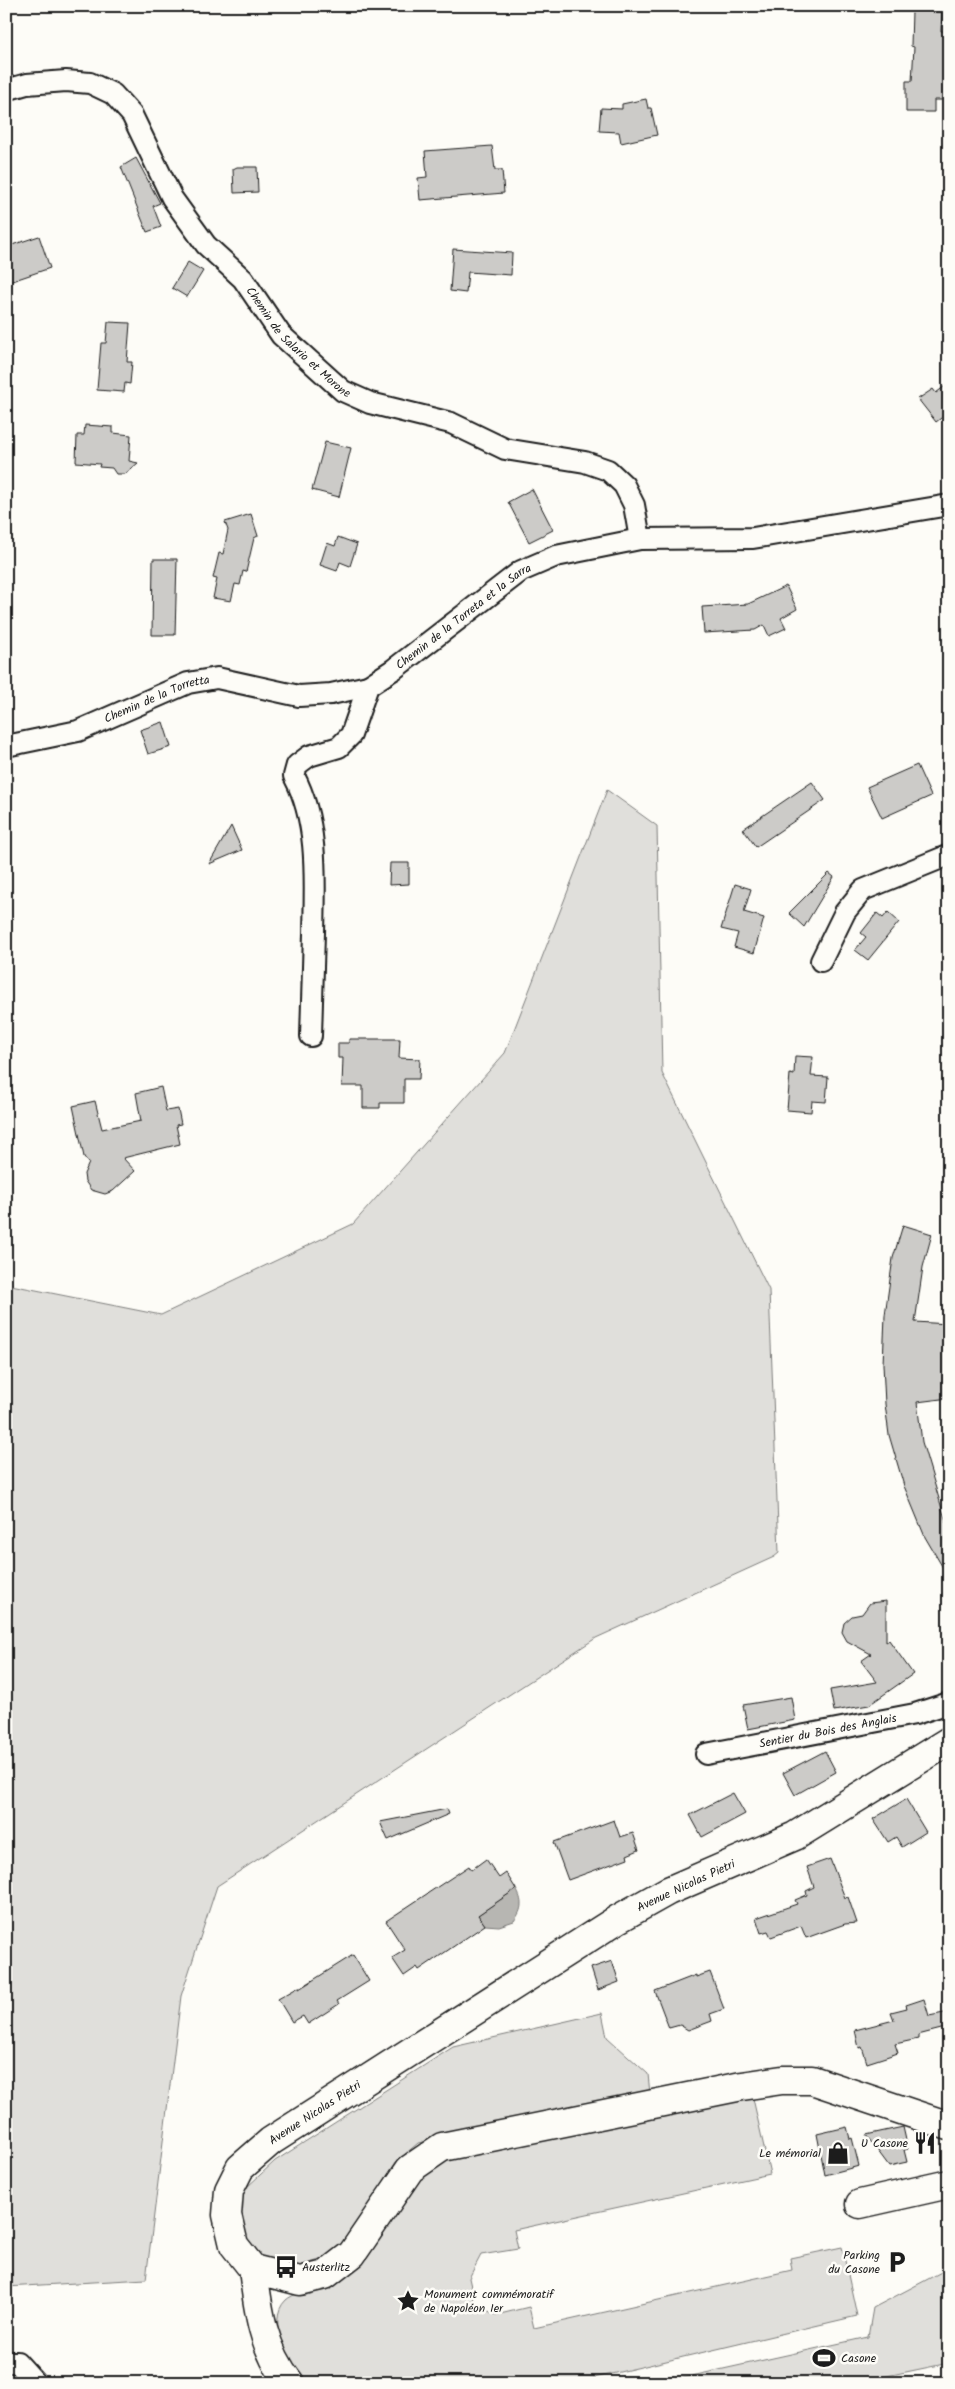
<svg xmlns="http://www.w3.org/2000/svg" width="955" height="2389" font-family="Kalam,sans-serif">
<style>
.green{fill:#e0dfdb;stroke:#7e7e7c}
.water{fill:#b7b6b2;stroke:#797876}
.building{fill:#cccbc8;stroke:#1c1c1c}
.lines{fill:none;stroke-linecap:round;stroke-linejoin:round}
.street-casing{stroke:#1c1c1c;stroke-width:24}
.secondary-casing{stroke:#1c1c1c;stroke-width:31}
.street{stroke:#fdfcf7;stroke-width:20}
.secondary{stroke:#fdfcf7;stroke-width:28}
.labels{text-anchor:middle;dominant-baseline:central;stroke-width:5;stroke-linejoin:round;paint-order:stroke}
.street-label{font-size:12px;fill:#1c1c1c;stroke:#fdfcf7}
.poi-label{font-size:12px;fill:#1c1c1c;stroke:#fdfcf7;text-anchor:end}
</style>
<rect width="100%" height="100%" fill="#fdfcf7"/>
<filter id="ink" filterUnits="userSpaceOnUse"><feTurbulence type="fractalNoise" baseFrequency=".02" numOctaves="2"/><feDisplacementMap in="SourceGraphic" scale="10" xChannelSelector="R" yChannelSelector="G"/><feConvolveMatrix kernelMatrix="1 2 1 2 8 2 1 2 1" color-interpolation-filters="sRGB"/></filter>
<g filter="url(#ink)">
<!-- green -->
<g class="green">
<path d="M607,790L657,826L662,1073L769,1290L779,1553L774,1557L596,1638L217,1886L181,1996L146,2279L6,2287V1284L161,1315L353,1224L505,1053Z"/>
<path d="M602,2013L607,2037L648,2074L650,2094L418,2143L396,2162L345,2243L327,2258L291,2268L259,2257L241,2233L240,2202L246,2188L275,2161L453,2047Z"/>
<path d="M752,2094L770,2174L514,2230L518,2249L481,2255L469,2278L475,2304L496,2315L529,2307L534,2328L792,2270L790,2258L842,2247L857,2316L573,2383H306C291,2366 264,2321 286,2300C289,2297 295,2295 299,2292L407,2187L438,2161Z"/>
<path d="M949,2268V2363L877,2378L878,2383H660L868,2337L873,2308Z"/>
</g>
<!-- water -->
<path class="water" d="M516,1889C523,1901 523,1909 514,1921L499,1926L485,1925L478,1915Z"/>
<!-- building -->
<g class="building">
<path d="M912,11L942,12L941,31H949V100H934V112H906V81H912L914,47L911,46Z"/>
<path d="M646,99L648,108H651L657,135L621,143L619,132L599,131L601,108L622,109V104Z"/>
<path d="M492,146L495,170H502L504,193L420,200L418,178L427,177L425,151Z"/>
<path d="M136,158L160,203L153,206L161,227L147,232L121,167Z"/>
<path d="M237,167H257L258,192L234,193L233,169Z"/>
<path d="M39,236L50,268L6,283V247Z"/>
<path d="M453,249L512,253L511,275L468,272L466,293L450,291Z"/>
<path d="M188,262L203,271L187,297L172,288Z"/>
<path d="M108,322L130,323L127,362H132L130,384L125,383L124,392L97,390L101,343H106Z"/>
<path d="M949,383V412L936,422L918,399L933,389L936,393Z"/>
<path d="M85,425L113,427V433L131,435L129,461L138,463L125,474H116L112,468L99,467L100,464L76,462L77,435H84Z"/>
<path d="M325,442L351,448L339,497L312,490Z"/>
<path d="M532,489L553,530L529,542L508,502Z"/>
<path d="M251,514L258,536L254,538L246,572L243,571L240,585L235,584L231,601L213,598L217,579L213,578L219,553L223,554L228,530L225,522Z"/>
<path d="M338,537L357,544L350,566L340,562L337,571L320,565L327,543L335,546Z"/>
<path d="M153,559H177L175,635H152Z"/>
<path d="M786,586L797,609L781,618L786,628L769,636L764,625L755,630L704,633L702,607L748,604Z"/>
<path d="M163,722L171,747L148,754L140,730Z"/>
<path d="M917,765L931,796L882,818L867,787Z"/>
<path d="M812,782L825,800L756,847L743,829Z"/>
<path d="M231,826L242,850L209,864Z"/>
<path d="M390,863H409V884L389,885Z"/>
<path d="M829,873L834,877L804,927L789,913Z"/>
<path d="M735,884L751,889L744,912L764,918L754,953L734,947L738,933L721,929Z"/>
<path d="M888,912L899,922L868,960L855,950L866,937L861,933L877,913L883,918Z"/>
<path d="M349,1039H400L399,1058L420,1059L419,1079H404V1103H380V1108H363V1086H342L343,1058H338V1043H349Z"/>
<path d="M795,1056L813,1057L811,1076L828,1077L826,1102L812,1101L811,1112L787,1110L790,1074L794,1075Z"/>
<path d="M161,1087L166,1111L178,1109L181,1124L176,1125L180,1144L123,1158L135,1171L113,1191L105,1194L91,1190L85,1181L84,1174L89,1163L84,1157L73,1106L95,1101L102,1129L141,1121L136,1093Z"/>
<path d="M903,1225L932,1234L923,1267L915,1322L949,1324V1398L917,1402L922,1442L949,1532V1578L925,1537L904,1486L889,1435L885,1404L883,1364L885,1315L893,1258Z"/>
<path d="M886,1601V1642L889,1640L913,1674L869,1705L834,1711L830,1690L877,1682L861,1661L871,1654L847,1641L842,1632L844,1623L852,1616L862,1614L870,1603Z"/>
<path d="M791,1697L795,1720L748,1729L743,1705Z"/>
<path d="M825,1751L836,1772L795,1795L783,1773Z"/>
<path d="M733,1793L745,1814L702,1837L690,1815Z"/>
<path d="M906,1799L926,1832L902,1847L896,1837L888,1842L873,1819Z"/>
<path d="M447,1809L449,1814L388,1840L380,1822Z"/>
<path d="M614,1820L620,1837L633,1833L639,1850L627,1855L628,1858L568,1880L554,1842Z"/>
<path d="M486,1859L499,1878L506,1873L516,1889L478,1915L485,1925L419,1970L417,1967L404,1976L392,1958L405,1950L386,1921L469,1866L471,1870Z"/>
<path d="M830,1859L845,1898L848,1897L857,1923L845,1924L806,1938L801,1926L771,1937L768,1931L761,1933L756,1918L797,1904L795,1900L807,1895L806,1891L814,1887L807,1867Z"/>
<path d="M353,1955L369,1981L337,2001L339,2004L308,2024L303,2016L292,2022L278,1999L299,1987V1989Z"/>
<path d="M612,1961L619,1982L598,1990L591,1968Z"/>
<path d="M710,1972L724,2009L710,2014L712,2021L688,2030L680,2025L669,2028L655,1991L696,1975V1977Z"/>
<path d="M924,1999L929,2016L949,2012V2027L918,2035V2039L895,2044L898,2053L867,2063L862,2047L859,2048L855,2030L894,2020L891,2012L907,2008L906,2005Z"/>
<path d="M847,2127L850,2139L852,2138L859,2166L825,2175L817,2134Z"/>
<path d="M903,2127L908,2149L904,2150L907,2162L889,2166L866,2135Z"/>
</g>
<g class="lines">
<defs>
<g id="street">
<path id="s1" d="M6,90L27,84L66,81L90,83L113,94L132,115L172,198L206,245L243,279L281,335L343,391L370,403L451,423L505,449L585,462L608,470L624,485L634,505L640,539"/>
<path id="s2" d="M6,746L78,731L188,683L217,678L299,696L331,694L368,686"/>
<path d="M821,961L845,912L863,890L949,855"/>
<path id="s3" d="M311,1036C312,1002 313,967 314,933C315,881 319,823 294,776L297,765L309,756L339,747L351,735L368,686L394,669L521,571L556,556L640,539L753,538L949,505"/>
<path id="s4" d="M706,1754L915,1714L949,1703"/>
<path d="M6,2362H17L36,2383"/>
</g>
<g id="secondary">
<path d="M949,1741L795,1836L668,1891L618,1919L271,2141L240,2168L229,2190L227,2215L234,2245L253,2269L300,2281L325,2275L352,2254L410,2169L442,2147L742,2086L782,2080H812L949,2126"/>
<path d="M860,2204L949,2184"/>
<path d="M253,2269C258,2310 263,2350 290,2383"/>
</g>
</defs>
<!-- street casing -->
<use href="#street" class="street-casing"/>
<!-- secondary casing -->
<use href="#secondary" class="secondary-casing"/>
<!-- street -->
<use href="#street" class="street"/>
<!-- secondary -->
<use href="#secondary" class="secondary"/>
</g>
</g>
<!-- icons -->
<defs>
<symbol id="restaurant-bare" viewBox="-9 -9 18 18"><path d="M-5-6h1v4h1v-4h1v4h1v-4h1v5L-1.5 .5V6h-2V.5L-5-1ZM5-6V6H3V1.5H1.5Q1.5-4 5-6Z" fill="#1c1c1c" stroke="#fdfcf7" stroke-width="2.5" paint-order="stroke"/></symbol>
<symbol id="shop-bare" viewBox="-9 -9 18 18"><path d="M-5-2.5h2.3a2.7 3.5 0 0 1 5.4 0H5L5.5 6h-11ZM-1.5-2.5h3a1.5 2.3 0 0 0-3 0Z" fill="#1c1c1c" stroke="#fdfcf7" stroke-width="2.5" paint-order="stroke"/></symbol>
<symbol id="parking-bare" viewBox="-9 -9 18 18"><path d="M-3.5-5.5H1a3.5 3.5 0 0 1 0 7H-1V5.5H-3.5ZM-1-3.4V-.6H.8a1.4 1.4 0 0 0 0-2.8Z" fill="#1c1c1c" stroke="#fdfcf7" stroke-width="2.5" paint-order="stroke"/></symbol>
<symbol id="bus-bare" viewBox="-9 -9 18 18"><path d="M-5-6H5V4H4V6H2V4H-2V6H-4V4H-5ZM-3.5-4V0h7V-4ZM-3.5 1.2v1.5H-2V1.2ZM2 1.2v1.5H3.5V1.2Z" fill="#1c1c1c" stroke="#fdfcf7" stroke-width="2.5" paint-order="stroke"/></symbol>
<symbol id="sight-bare" viewBox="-9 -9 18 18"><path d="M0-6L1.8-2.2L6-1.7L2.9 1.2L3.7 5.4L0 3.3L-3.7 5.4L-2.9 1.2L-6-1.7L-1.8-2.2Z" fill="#1c1c1c" stroke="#fdfcf7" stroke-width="2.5" paint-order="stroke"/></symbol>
<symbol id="stadium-bare" viewBox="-9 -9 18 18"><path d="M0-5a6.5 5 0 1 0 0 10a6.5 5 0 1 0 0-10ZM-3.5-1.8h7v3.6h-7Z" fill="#1c1c1c" stroke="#fdfcf7" stroke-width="2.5" paint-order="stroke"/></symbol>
</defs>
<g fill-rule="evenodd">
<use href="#restaurant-bare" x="909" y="2127" width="32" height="32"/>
<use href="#shop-bare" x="822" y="2137" width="32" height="32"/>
<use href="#parking-bare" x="881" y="2246" width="32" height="32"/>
<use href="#bus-bare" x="270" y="2251" width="32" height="32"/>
<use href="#sight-bare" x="392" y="2285" width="32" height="32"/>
<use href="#stadium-bare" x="808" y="2342" width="32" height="32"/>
</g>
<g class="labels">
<!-- street labels -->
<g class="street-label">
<text stroke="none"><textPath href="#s1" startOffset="424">Chemin de Salario et Morone</textPath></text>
<text stroke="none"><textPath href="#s3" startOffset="508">Chemin de la Torreta et la Sarra</textPath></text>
<text stroke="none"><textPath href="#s2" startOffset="159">Chemin de la Torretta</textPath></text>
<text stroke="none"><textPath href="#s4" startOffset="124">Sentier du Bois des Anglais</textPath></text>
<text transform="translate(686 1886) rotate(-25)">Avenue Nicolas Pietri</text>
<text transform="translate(315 2113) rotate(-33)">Avenue Nicolas Pietri</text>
</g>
<!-- poi labels -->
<g class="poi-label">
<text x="908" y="2143">U Casone</text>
<text x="821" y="2153">Le mémorial</text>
<text x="880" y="2255">Parking<tspan x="880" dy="14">du Casone</tspan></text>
<text x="302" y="2267" text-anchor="start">Austerlitz</text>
<text x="424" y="2294" text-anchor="start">Monument commémoratif<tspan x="424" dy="14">de Napoléon Ier</tspan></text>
<text x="841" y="2358" text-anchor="start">Casone</text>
</g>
</g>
<!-- margin -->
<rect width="955" height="2389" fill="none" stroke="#fdfcf7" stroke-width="25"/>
<rect x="12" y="12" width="930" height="2364" fill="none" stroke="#1c1c1c" stroke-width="2" filter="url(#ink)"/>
</svg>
